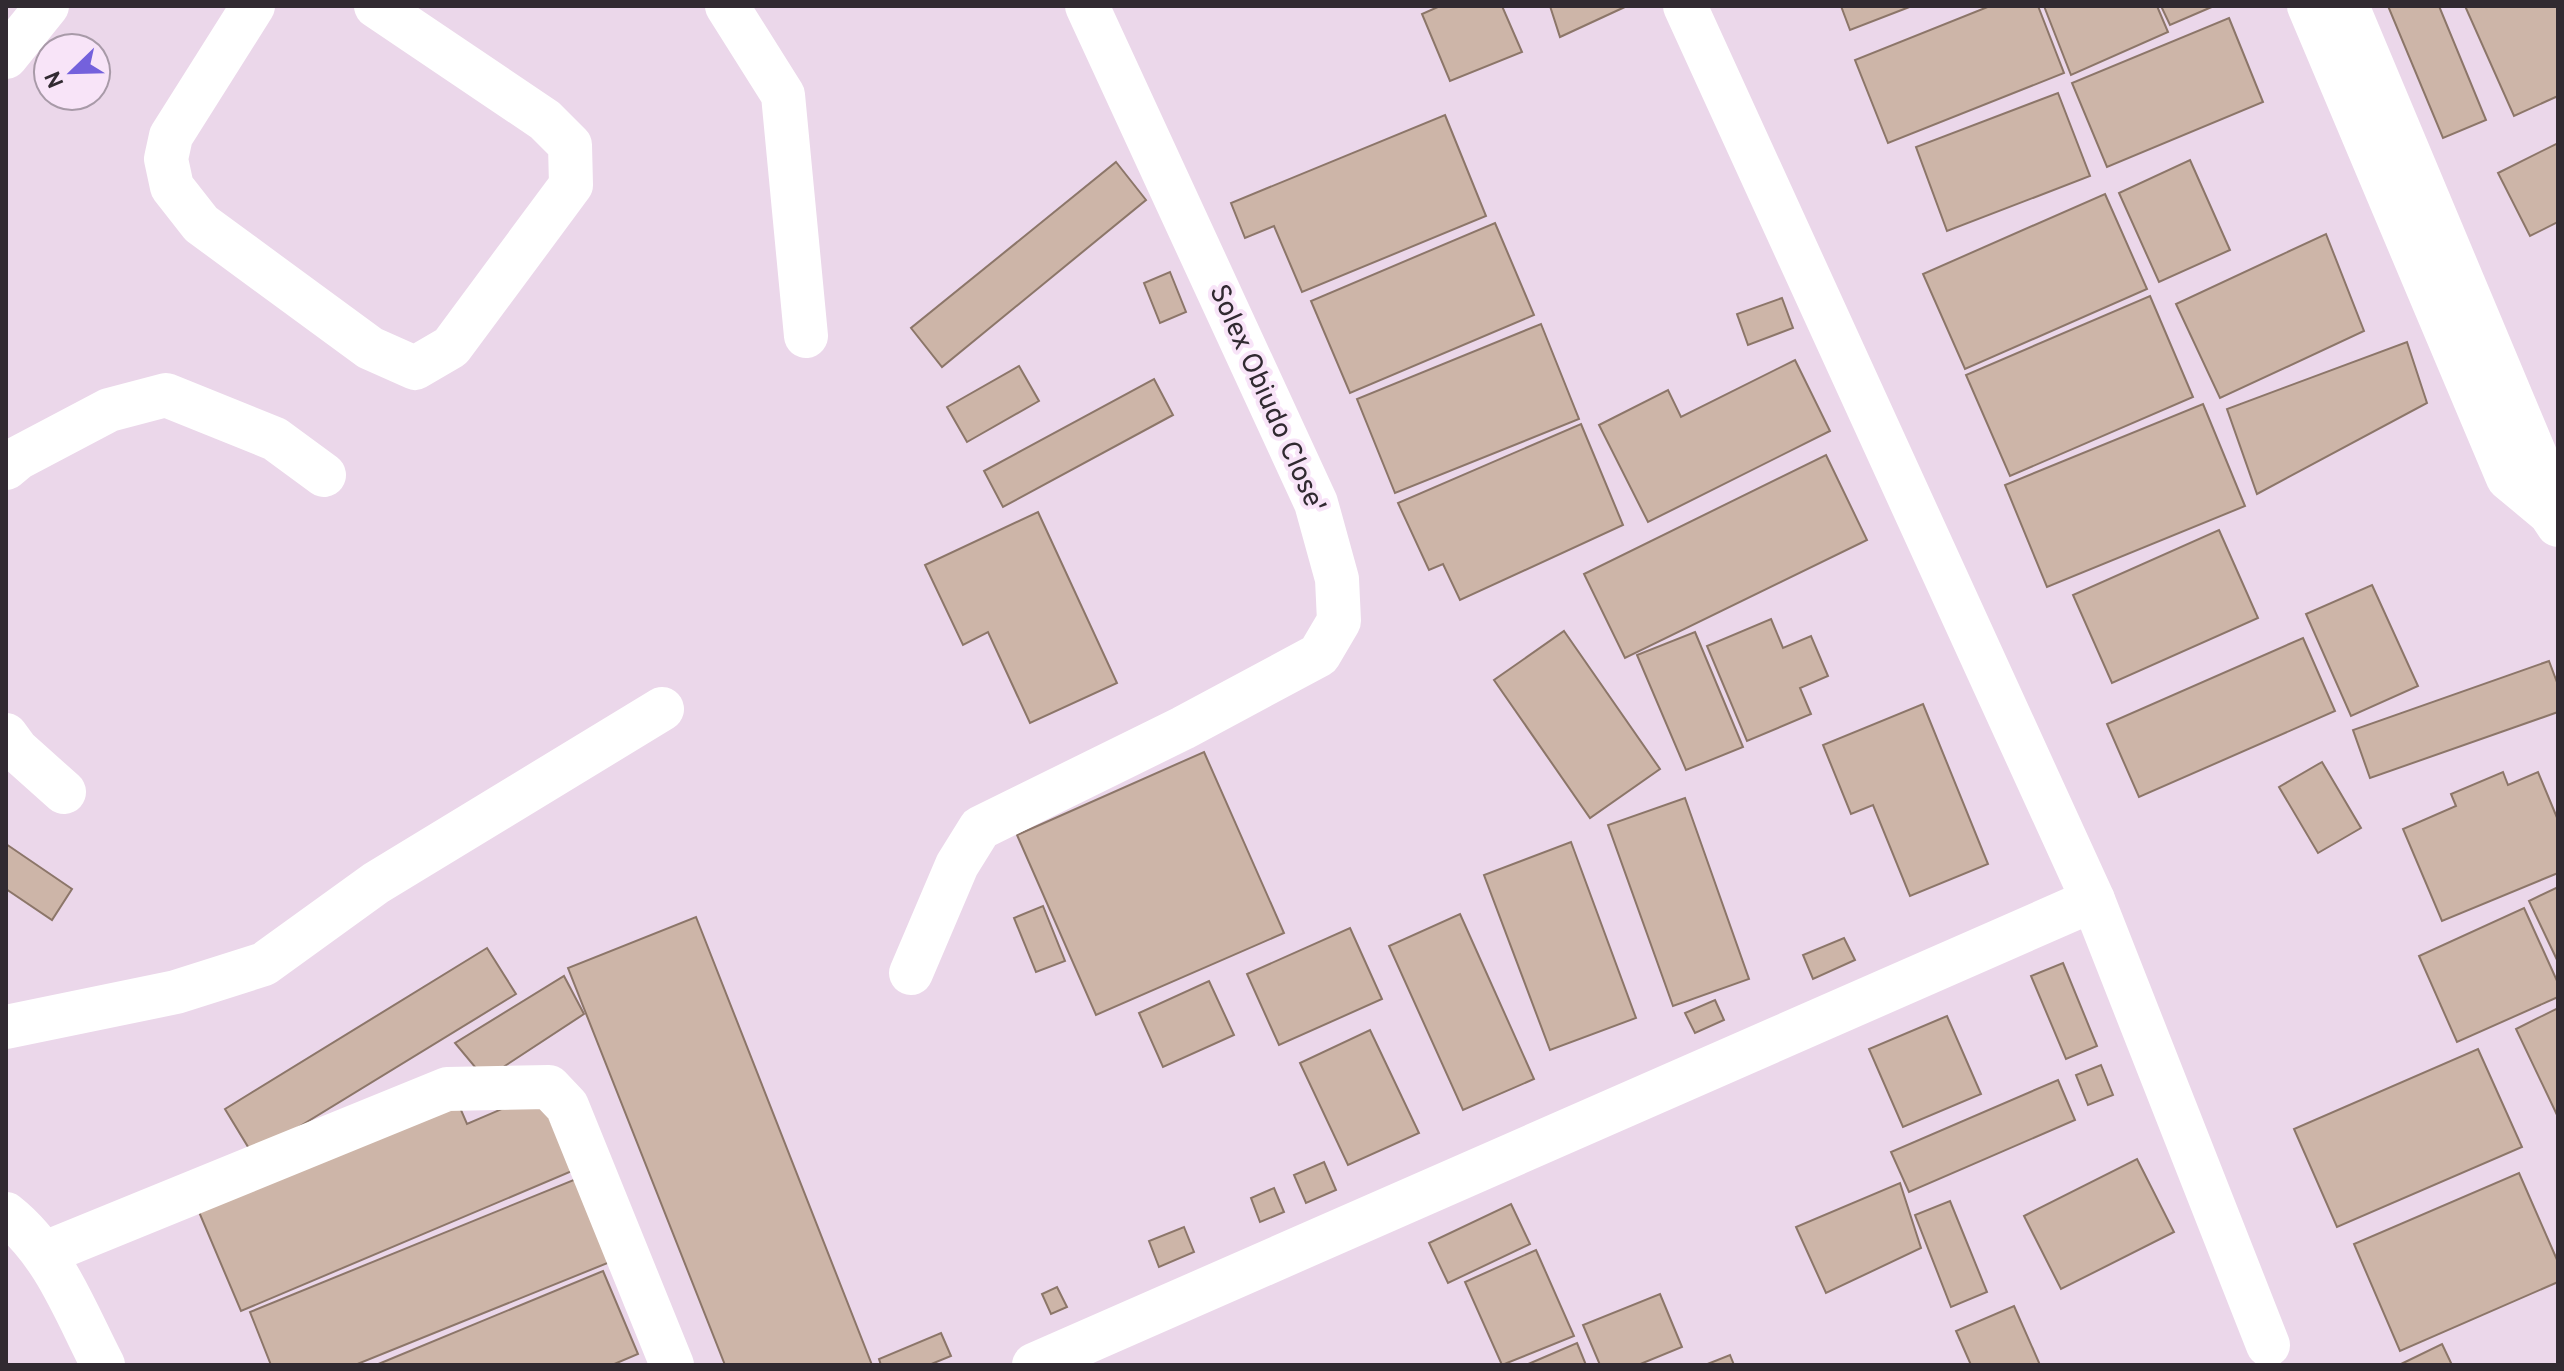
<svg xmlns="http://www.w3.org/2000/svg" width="2564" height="1371" font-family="Overpass,sans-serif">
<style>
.building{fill:#cdb5a8;stroke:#8c7669;stroke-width:2}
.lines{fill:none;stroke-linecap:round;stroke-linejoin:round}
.minor{stroke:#fff;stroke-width:44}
.major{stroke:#fff;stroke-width:44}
.labels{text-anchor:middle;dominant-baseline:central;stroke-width:8;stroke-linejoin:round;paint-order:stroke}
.street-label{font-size:28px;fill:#312a31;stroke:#f8e4f8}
</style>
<rect width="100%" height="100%" fill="#ebd7ea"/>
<!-- building -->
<g class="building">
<path d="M1440,6H1502L1522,52L1450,81L1422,14Z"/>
<path d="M1550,6H1627L1560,37Z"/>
<path d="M1841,6H1912L1850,30Z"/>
<path d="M1990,6H2038L2064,73L1888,143L1855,60Z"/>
<path d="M2044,6H2157L2168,32L2071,75Z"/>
<path d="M2161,6H2214L2170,25Z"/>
<path d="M2388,6H2439L2486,120L2443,138Z"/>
<path d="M2465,6H2558V96L2514,116Z"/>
<path d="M2229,18L2263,102L2107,167L2072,83Z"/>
<path d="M2058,93L2090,176L1947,231L1916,147Z"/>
<path d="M1445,115L1486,216L1302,292L1274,226L1245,238L1231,203Z"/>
<path d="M2558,143V222L2530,236L2498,173Z"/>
<path d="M2190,160L2230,250L2159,282L2119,193Z"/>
<path d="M1116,162L1146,200L942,367L911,328Z"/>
<path d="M2105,194L2147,289L1965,369L1923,274Z"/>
<path d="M1495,223L1534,315L1350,393L1311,301Z"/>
<path d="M2326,234L2364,331L2220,398L2176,304Z"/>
<path d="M1170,272L1186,312L1160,323L1144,283Z"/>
<path d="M2150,296L2193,397L2010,476L1966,375Z"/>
<path d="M1782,298L1793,328L1748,345L1737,314Z"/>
<path d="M1541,324L1579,419L1395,493L1357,399Z"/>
<path d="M2407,342L2427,403L2257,494L2227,409Z"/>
<path d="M1795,360L1830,431L1648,522L1599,425L1668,390L1681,417Z"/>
<path d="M1019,366L1039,401L967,442L947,407Z"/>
<path d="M1154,379L1173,415L1003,507L984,471Z"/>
<path d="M2203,404L2245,506L2047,587L2005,485Z"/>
<path d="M1581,424L1623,525L1460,600L1443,564L1429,570L1398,503Z"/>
<path d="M1826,455L1867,540L1625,658L1584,574Z"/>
<path d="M1038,512L1117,683L1030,723L988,632L963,645L925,565Z"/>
<path d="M2219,530L2258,618L2112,683L2073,595Z"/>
<path d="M2372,585L2418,686L2351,716L2306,614Z"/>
<path d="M1771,619L1783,648L1811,636L1828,676L1800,688L1811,714L1747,741L1707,646Z"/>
<path d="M1564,631L1660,769L1590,818L1494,680Z"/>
<path d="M1695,632L1743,747L1686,770L1637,655Z"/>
<path d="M2303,638L2335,711L2139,797L2107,724Z"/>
<path d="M2549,661L2558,685V712L2370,778L2353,730Z"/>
<path d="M1923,704L1988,864L1910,896L1873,805L1851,814L1823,745Z"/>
<path d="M1204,752L1284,933L1096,1015L1017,835Z"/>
<path d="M2322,762L2361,828L2318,853L2279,787Z"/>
<path d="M2503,772L2508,785L2538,772L2558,820V873L2442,921L2403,829L2456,806L2451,794Z"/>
<path d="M1685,798L1749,979L1673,1006L1608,825Z"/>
<path d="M1571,842L1636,1018L1550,1050L1484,875Z"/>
<path d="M6,844L72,889L52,920L6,889Z"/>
<path d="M2558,887V962L2529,901Z"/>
<path d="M1043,906L1065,961L1036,972L1014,918Z"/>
<path d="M2524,908L2558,983V997L2457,1042L2419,956Z"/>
<path d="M1460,914L1534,1079L1463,1110L1389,946Z"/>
<path d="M696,917L872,1365H725L568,968Z"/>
<path d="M1350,928L1382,999L1279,1045L1247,974Z"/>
<path d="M1844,938L1855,960L1813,979L1803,955Z"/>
<path d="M487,948L516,994L253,1155L225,1109Z"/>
<path d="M2063,963L2097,1046L2066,1059L2031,976Z"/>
<path d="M564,976L584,1014L485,1079L455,1043Z"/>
<path d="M1209,981L1234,1035L1163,1067L1139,1013Z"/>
<path d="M1715,1000L1724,1020L1695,1033L1685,1013Z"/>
<path d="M2558,1008V1117L2516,1029Z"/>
<path d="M1947,1016L1981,1094L1903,1127L1869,1049Z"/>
<path d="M1370,1030L1419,1133L1348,1165L1300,1063Z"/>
<path d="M2478,1049L2522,1147L2337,1227L2294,1129Z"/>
<path d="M2101,1065L2113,1095L2088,1105L2076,1075Z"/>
<path d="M2058,1080L2075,1120L1909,1192L1891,1152Z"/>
<path d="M539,1093L572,1171L241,1311L199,1212L458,1103L467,1124Z"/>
<path d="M2137,1159L2174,1232L2061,1289L2024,1216Z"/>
<path d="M1324,1162L1336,1190L1306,1203L1294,1175Z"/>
<path d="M2519,1173L2558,1262V1282L2400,1351L2354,1244Z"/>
<path d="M581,1177L615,1260L355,1365H271L250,1312Z"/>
<path d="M1900,1183L1921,1248L1826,1293L1796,1227Z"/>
<path d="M1274,1188L1284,1212L1260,1222L1251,1198Z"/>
<path d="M1950,1201L1987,1292L1951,1307L1915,1215Z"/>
<path d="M1511,1204L1530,1244L1448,1283L1429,1243Z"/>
<path d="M1184,1227L1194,1252L1159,1267L1149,1241Z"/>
<path d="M1536,1250L1574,1336L1502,1365L1465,1282Z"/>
<path d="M603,1271L638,1354L612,1365H376Z"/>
<path d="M1057,1287L1067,1307L1051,1314L1042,1294Z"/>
<path d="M1660,1294L1682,1347L1638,1365H1600L1583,1325Z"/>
<path d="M2014,1306L2040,1365H1971L1956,1331Z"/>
<path d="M941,1333L951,1356L929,1365H881L879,1359Z"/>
<path d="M1577,1343L1586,1365H1526Z"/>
<path d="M2442,1344L2452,1365H2399Z"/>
<path d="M1730,1355L1734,1365H1705Z"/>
</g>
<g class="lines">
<!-- minor -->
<g class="minor">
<path d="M253,6L171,136L166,159L172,187L201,224L370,348L415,368L451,347L571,185L570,145L545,120L376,6"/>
<path d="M727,6L783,95L806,336"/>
<path d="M1685,6L2093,900L2268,1345"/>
<path d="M2309,6L2508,478L2550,513L2558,525"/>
<path d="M2347,6L2539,464L2550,513"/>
<path d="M6,468L18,458L109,410L166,395L275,439L324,475"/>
<path d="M6,735L17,750L64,792"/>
<path d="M911,973L957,865L980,828L1183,728L1319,655L1339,621L1337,579L1316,503L1087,6"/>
<path d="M6,1027L176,992L264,964L376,883L662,709"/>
<path d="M6,1214C54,1252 75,1311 103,1365"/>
<path d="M45,1253L447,1089L549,1087L567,1106L672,1365"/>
<path d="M1034,1365L2093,900"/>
</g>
<!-- major -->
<path class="major" d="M6,57L47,6"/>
</g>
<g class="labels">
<!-- street labels -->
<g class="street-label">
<text transform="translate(1266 399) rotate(66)">Solex Obiudo Close'</text>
</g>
</g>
<!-- border -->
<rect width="2564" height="1371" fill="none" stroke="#312a31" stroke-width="16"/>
<!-- north arrow -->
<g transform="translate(72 72) rotate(247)"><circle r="38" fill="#f8e4f8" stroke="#a89aa8" stroke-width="2"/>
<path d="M0-6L14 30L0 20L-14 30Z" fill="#7461dc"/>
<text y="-12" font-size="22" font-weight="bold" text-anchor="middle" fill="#312a31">N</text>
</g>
</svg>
